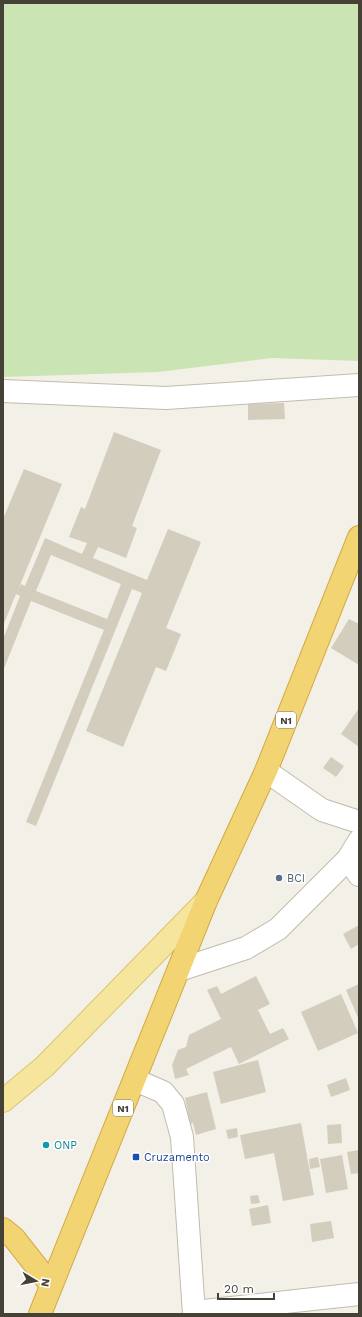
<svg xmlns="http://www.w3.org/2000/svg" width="362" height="1317" font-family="'Work Sans',sans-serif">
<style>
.green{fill:#cae4b4}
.building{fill:#d3cdbe;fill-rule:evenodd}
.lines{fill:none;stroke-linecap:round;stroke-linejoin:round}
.minor-casing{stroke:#c0bcae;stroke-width:24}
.major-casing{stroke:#dac46e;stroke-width:24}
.highway-casing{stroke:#d1aa43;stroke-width:24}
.minor{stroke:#fff;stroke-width:22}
.major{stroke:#f6e59d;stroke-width:22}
.highway{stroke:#f3d473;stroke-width:22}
.service-dot{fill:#5c6f8a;stroke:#fff;stroke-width:1.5}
.culture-dot{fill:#0f9aa8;stroke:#fff;stroke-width:1.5}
.transit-dot{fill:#1a4fb4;stroke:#fff;stroke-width:1.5}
.labels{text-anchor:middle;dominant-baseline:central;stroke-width:3;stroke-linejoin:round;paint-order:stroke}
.shield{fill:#fff;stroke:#7d7a73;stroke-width:1}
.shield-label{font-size:10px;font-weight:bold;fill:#454137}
.service-label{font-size:11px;fill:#4e5e75;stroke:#fff;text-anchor:start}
.culture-label{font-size:11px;fill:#0d838f;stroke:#fff;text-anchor:start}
.transit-label{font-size:11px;fill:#164399;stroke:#fff;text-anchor:start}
</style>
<rect width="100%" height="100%" fill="#f3f0e8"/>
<!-- green -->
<path class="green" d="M3,3H359V361L272,358L158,372L3,377Z"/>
<!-- building -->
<g class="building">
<path d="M284,403L285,419L248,420V404Z"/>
<path d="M114,432L161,450L132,526L137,528L126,558L98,547L93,558L147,580L168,529L201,542L166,628L181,634L166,671L156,667L123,747L86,731L142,593L132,589L36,826L26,822L104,630L31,601L3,671V639L20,596L16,594L3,626V519L24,469L62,484L18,590L21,584L25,586L45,538L82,554L87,543L69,537L81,507L85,509ZM51,555L121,584L107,619L36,591Z"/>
<path d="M349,619L359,624V665L331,648Z"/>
<path d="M359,708V747L341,734Z"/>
<path d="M331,757L344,766L336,777L323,768Z"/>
<path d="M359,925V944L351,949L343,934Z"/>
<path d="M256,976L270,1004L258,1010L270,1034L283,1028L289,1039L239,1064L231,1047L186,1069L189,1075L175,1079L172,1065L178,1050L186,1047L189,1035L221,1019L207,990L217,986L221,994Z"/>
<path d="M359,984V1020L346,990Z"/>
<path d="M341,994L358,1033L318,1051L301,1012Z"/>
<path d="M258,1060L266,1092L221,1104L213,1072Z"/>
<path d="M346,1078L350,1090L331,1097L327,1085Z"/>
<path d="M207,1092L216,1129L196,1135L193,1123L190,1124L185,1098Z"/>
<path d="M301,1123L314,1195L283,1201L274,1153L245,1159L240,1135Z"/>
<path d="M341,1124L342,1143L328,1144L327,1125Z"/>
<path d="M237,1128L238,1137L228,1139L226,1130Z"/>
<path d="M359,1150V1173L351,1174L347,1152Z"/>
<path d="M342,1155L348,1189L326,1193L320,1159Z"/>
<path d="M318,1157L320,1167L310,1169L309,1159Z"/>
<path d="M258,1195L260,1203L251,1204L250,1196Z"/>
<path d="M268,1205L271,1223L252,1226L249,1209Z"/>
<path d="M331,1221L334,1238L312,1242L310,1224Z"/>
</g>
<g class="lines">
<defs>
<g id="minor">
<path d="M3,391L166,398L359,385"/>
<path d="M266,771L322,810L359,822"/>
<path d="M348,859L359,875"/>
<path d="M179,970L246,948L278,929L348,859L359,841"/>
<path d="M135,1080L163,1092L173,1104L182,1137L194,1314"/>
<path d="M194,1312L359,1294"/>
</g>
<path id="major" d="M3,1101L45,1066L206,901"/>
<g id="highway">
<path d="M3,1229L14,1238L51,1285"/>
<path d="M40,1314L206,901L266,771L359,537"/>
</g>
</defs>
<!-- minor casing -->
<use href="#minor" class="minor-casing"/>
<!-- major casing -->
<use href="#major" class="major-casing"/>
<!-- highway casing -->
<use href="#highway" class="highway-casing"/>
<!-- minor -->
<use href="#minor" class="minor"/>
<!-- major -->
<use href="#major" class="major"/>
<!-- highway -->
<use href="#highway" class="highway"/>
</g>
<!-- markers -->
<circle class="service-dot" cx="279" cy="878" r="4"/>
<circle class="culture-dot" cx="46" cy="1145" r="4"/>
<rect class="transit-dot" x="132" y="1153" width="8" height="8" rx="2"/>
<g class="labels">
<!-- shield labels -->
<g class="shield">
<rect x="276" y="712" width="20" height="16" rx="3"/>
<rect x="113" y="1100" width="20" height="16" rx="3"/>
</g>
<g class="shield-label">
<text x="286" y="720">N1</text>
<text x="123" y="1108">N1</text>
</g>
<!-- service labels -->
<g class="service-label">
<text x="287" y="878">BCI</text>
</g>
<!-- culture labels -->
<g class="culture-label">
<text x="54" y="1145">ONP</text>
</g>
<!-- transit labels -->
<g class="transit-label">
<text x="144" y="1157">Cruzamento</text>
</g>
</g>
<!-- border -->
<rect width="362" height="1317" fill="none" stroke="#454137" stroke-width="8"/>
<!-- north arrow -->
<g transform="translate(36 1281) rotate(100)" stroke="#ffffff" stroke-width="3" paint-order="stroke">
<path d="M0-3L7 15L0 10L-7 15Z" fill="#454137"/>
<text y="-6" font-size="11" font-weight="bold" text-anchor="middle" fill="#454137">N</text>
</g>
<!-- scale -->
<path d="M218 1293v6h56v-6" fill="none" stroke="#454137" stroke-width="2"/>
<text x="224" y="1293" font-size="12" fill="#454137" stroke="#ffffff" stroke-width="3" paint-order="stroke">20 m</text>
</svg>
